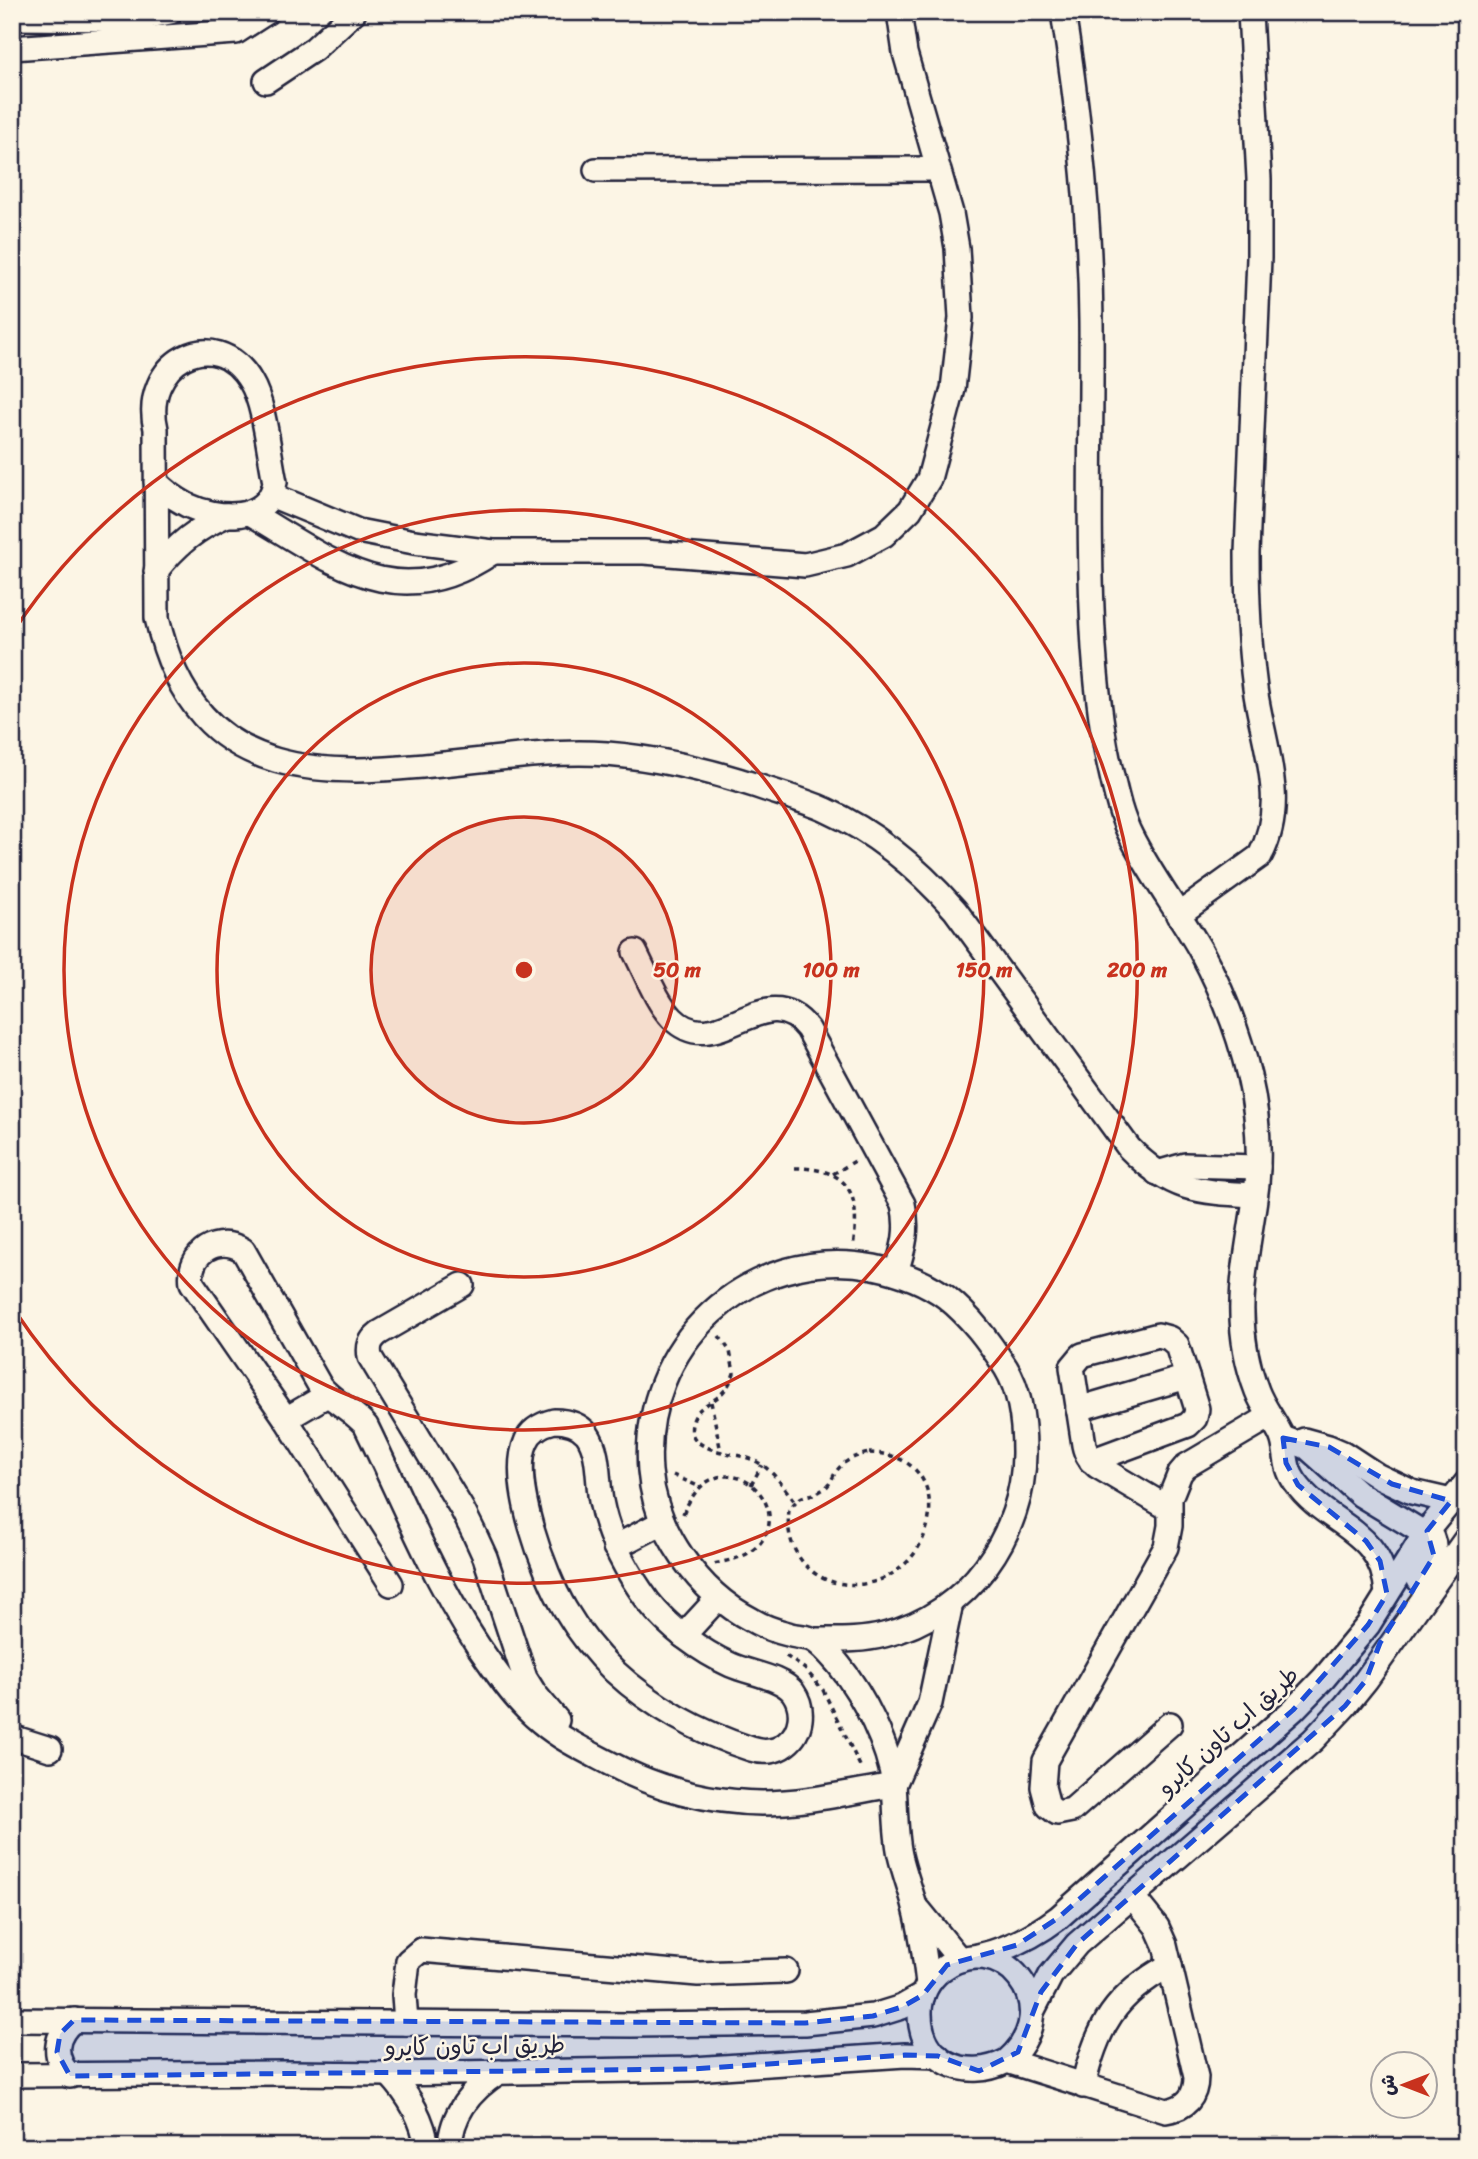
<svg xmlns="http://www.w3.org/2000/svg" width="1478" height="2159" font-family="Sriracha,'Playpen Sans Arabic',sans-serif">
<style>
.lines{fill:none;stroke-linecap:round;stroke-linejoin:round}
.minor-casing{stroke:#22223b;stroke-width:28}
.path{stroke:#22223b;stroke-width:3.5;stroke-dasharray:5 5;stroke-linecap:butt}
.minor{stroke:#fcf5e5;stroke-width:23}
.marked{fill:#1d4ed8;fill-opacity:0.2;stroke:#1d4ed8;stroke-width:5;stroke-dasharray:14 9;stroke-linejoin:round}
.ring{fill:none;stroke:#c8321e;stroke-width:3.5}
.labels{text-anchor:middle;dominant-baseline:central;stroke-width:5;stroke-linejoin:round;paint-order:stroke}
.street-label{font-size:24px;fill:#22223b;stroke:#fcf5e5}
.centre{fill:#c8321e;stroke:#fcf5e5;stroke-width:3.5}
.ring-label{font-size:21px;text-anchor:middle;font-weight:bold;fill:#c8321e;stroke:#fcf5e5;stroke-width:5;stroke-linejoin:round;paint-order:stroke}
</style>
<rect width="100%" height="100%" fill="#fcf5e5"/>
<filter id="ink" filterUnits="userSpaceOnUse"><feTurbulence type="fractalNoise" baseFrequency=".0143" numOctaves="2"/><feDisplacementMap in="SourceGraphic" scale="14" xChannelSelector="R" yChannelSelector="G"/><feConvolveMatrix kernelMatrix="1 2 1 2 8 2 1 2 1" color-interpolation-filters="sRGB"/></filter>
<g filter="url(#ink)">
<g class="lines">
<defs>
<g id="minor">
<path d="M1063,12C1079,114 1090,217 1091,321C1092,430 1087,539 1094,648C1097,690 1101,731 1111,772C1116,794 1121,817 1131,836C1151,876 1179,912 1201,951C1222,990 1239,1033 1249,1076C1257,1110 1260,1149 1257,1184C1248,1259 1228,1316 1257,1391C1263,1407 1274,1420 1281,1435C1288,1450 1283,1465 1295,1482C1327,1527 1383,1528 1387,1594"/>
<path d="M12,18L133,19L170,12"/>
<path d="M12,48L236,32L267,12"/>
<path d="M266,81L314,49L354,12"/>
<path d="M596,170L938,169"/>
<path d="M156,482C165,491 175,499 187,505C216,519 269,524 275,482C269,455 265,405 251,382C214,319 140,365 156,429L157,618C210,853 442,742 607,754C658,758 708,770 757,786C780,794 804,800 826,810C877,833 918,868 955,910L1129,1148C1171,1191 1198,1192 1255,1195"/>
<path d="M271,495L358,531L414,542L493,552H644L805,565L847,555L884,535L910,510L929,479L953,389L961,318L957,248L951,213L905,53L899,12"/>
<path d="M250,513C334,562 397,618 493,552"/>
<path d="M156,571C176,545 197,528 227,515"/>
<path d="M1178,915L1260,856C1289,801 1263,746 1255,688C1249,643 1247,598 1247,553L1259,258V179L1250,12"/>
<path d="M635,952C646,973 656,1001 672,1018C717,1064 765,974 808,1029L903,1204C909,1229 904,1247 896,1272"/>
<path d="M1157,1173L1185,1165L1258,1167"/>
<path d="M462,1285L379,1333C370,1340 368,1346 370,1357L462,1509L474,1533L485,1557L525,1678L535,1694L557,1720"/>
<path d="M1078,1409L1187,1377"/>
<path d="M286,1419L327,1395"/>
<path d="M554,1421C567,1421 579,1424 587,1434C600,1452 597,1480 601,1501C608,1538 626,1571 648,1601C669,1628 700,1651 731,1665C749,1673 781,1677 793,1692C805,1709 802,1732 786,1744C776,1752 763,1753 751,1749C701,1733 653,1707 614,1671C595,1653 578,1631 565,1609C544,1574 509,1481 526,1442C531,1429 542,1424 554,1421Z"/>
<path d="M1283,1438L1307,1447L1361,1495L1432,1538C1439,1554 1427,1566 1419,1580"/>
<path d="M1304,1440L1329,1447L1343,1453L1378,1476L1412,1492L1451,1501"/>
<path d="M1091,1461L1188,1425L1195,1418L1197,1409L1177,1345L1169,1338L1158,1335L1082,1355L1072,1367L1084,1445C1086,1455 1090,1460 1097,1466L1168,1508"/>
<path d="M615,1547L663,1522"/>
<path d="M391,1584L286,1419L192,1283C187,1253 218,1234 243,1250L320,1386C333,1402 353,1410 366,1426C406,1508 438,1592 492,1666C506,1686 521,1706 541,1722C561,1739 586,1751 609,1763C657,1789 707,1802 762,1803C805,1803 851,1792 894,1785"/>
<path d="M683,1636L718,1598"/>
<path d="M814,1640C838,1640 861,1641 884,1635C968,1615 1025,1534 1024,1451C1024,1424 1020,1391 1006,1368C988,1340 971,1317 946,1297C926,1282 898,1272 874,1267C749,1243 640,1345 650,1471C655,1531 698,1592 752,1620C762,1626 776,1631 788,1634C795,1637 804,1636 811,1639C821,1643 832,1657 839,1665C864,1696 889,1746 894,1785C896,1808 895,1831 900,1855C904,1873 911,1890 915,1907C922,1933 925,1958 928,1984"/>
<path d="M1170,1724L1072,1810L1057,1813L1048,1806L1043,1787L1045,1761L1166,1547L1170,1526V1498L1180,1473L1186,1466L1269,1417"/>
<path d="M12,1737L50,1749"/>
<path d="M894,1785L930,1703L951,1603"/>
<path d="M920,1911L960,1960"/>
<path d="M978,1956C1009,1949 1033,1937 1058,1918L1293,1710L1324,1678L1368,1625L1426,1532L1466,1483"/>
<path d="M1033,2010L1051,1975L1077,1944L1313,1740L1345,1706L1366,1680L1466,1539"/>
<path d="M12,2020L632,2025L805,2023L873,2016L902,2007L923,1995"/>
<path d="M406,2023L404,1995L408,1961L421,1950L698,1974L786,1971"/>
<path d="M1007,2061C1070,2006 998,1925 941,1970C928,1980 920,1996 920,2012C919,2062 966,2082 1007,2061L1166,2111C1186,2108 1196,2097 1196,2077L1165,1945L1157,1927L1132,1896"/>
<path d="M389,2074C409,2095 423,2118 427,2147"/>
<path d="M12,2075L289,2073L389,2074L693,2069L905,2055L938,2056"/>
<path d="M70,2076C52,2057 54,2036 74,2020"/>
<path d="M1083,2086C1097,2026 1115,1995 1170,1965"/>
<path d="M450,2147C451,2114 472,2089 499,2072"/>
</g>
</defs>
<!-- minor casing -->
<use href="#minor" class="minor-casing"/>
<!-- path -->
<g class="path">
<path d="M795,1168C851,1168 861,1196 853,1247"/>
<path d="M833,1174L855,1161"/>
<path d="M719,1336L730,1351L734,1373C731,1382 726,1390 719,1396C711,1403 700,1406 695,1416C677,1453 734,1451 753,1460C772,1468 783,1486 795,1502"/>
<path d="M711,1402L721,1452"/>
<path d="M869,1453C959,1453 942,1573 863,1584C845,1586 827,1583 813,1572C793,1556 786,1534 789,1510C804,1489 807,1500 822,1490C828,1487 830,1483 833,1477C840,1462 854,1456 869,1453Z"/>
<path d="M673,1475L700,1487"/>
<path d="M751,1485L762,1465"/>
<path d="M683,1514C720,1426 808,1513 750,1552C739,1559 726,1561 714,1564"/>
<path d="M786,1656L805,1669L823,1690L862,1770"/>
</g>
<!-- minor -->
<use href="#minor" class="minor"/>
</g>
</g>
<!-- marked area -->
<path class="marked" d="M1283,1438L1329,1447L1392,1484L1451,1501L1427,1531L1434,1556L1380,1643L1366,1680L1345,1706L1077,1944L1041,1992L1018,2052L979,2071L938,2056L905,2055L693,2069L70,2076L57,2052L60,2034L74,2020L805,2023L873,2016L902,2007L923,1995L947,1965L1017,1945L1058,1918L1293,1710L1368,1625L1387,1594L1380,1561L1366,1541L1298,1485L1286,1463Z"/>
<!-- distance rings -->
<circle cx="524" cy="970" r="153" fill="#c8321e" fill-opacity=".12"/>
<g class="ring">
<circle cx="524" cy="970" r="153"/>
<circle cx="524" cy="970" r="307"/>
<circle cx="524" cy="970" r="460"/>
<path d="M13 632A613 613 0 1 1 13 1308"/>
</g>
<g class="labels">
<!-- street labels -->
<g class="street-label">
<text transform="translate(1228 1731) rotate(-42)">طريق اب تاون كايرو</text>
<text transform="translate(475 2046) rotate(-1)">طريق اب تاون كايرو</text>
</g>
</g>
<circle cx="524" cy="970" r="10" class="centre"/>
<g class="ring-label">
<text x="677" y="977">50 m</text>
<text x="831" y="977">100 m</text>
<text x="984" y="977">150 m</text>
<text x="1137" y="977">200 m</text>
</g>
<!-- margin -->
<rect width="1478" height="2159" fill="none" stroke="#fcf5e5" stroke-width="42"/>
<rect x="21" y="21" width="1436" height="2117" fill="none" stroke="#22223b" stroke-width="2.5" filter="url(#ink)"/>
<!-- north arrow -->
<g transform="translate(1404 2085) rotate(270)"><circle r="33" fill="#fcf5e5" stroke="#a5a1a1" stroke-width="2"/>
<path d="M0-5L12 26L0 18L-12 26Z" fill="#c8321e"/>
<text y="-10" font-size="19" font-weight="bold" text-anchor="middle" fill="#22223b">ش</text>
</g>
</svg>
